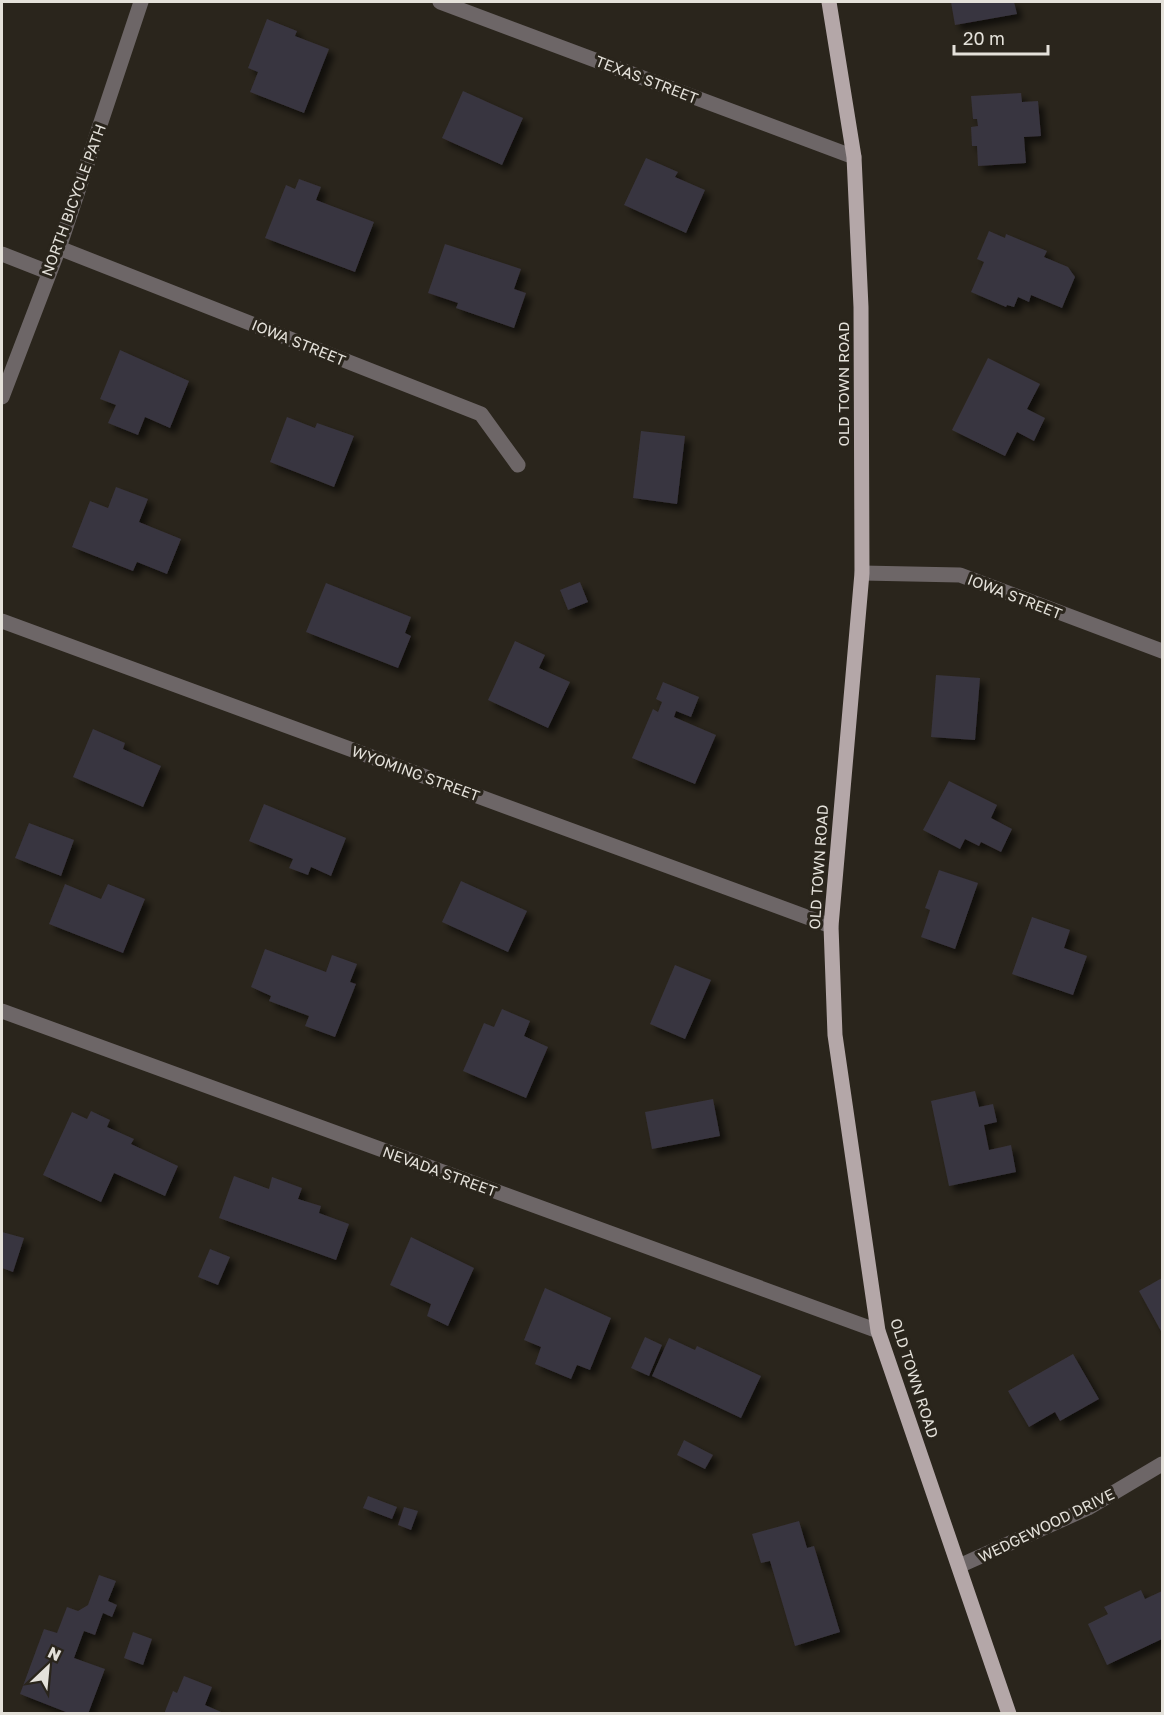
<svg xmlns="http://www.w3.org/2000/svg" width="1164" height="1715" font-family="'Golos Text',sans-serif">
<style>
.building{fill:#39353f;filter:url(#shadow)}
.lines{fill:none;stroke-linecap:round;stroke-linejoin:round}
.minor{stroke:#6d6667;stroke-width:15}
.major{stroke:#b4a7a8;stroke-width:15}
.labels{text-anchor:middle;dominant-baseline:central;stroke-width:6;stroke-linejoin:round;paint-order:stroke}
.street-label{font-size:15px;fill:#e4e1da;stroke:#2a251c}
</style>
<defs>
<filter id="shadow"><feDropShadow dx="5.5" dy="5.5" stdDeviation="3" flood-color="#0009"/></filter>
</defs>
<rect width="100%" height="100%" fill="#2a251c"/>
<!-- building -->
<g class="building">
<path d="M951,2H1014L1017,14L955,25Z"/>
<path d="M267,19L297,31L295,36L329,49L304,113L250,92L258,72L248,68Z"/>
<path d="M463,91L523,118L502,165L442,138Z"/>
<path d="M1021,93L1022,102L1038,101L1041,136L1024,137L1026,163L978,166L977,146H972L971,127L978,126L977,119H973L971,96Z"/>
<path d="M646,158L678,172L675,177L705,190L686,233L624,205Z"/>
<path d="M299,179L321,187L316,200L374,222L355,272L265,238L286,185L295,189Z"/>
<path d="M989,231L1005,238L1006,234L1047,251L1044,257L1068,267L1075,277L1062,308L1031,295L1029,302L1018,297L1014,307L1007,305L1006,307L971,292L984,262L977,259Z"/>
<path d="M445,244L521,269L514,289L526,293L514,328L456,308L458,303L428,293Z"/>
<path d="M120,350L189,381L170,428L145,417L138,435L108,423L116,405L100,399Z"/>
<path d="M988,358L1040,384L1027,409L1045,418L1034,441L1017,432L1005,456L952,430Z"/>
<path d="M287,417L315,428L317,423L354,436L334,487L270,462Z"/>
<path d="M641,431L685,436L677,504L633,498Z"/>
<path d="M116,487L148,499L139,522L181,539L167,574L137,562L133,571L72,547L90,501L108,508Z"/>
<path d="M580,582L588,602L568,610L560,590Z"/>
<path d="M326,583L411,617L405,633L411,636L398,668L306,632Z"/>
<path d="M515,641L545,655L539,668L570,682L548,728L488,700Z"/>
<path d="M936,675L980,678L975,740L931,737Z"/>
<path d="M663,682L699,697L691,717L676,711L674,717L716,735L695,784L632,758L653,709L658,712L662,702L656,699Z"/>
<path d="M93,729L125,743L123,749L161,766L143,807L73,777Z"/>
<path d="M949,781L997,805L991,818L1012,829L1001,852L981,842L979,846L965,839L960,849L923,830Z"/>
<path d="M264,804L346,838L331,876L311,867L308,875L289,868L293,859L249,841Z"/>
<path d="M29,823L74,840L61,876L15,858Z"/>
<path d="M939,870L978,883L955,949L921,937L930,910L925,908Z"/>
<path d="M461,881L527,911L508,952L442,922Z"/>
<path d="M65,884L101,899L108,884L145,899L123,953L49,924Z"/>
<path d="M1032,917L1070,930L1064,948L1087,956L1073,995L1012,974Z"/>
<path d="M265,949L326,972L332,955L357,964L350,982L356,984L335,1037L305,1026L309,1016L269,1001L271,996L251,987Z"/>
<path d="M675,965L711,980L685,1039L650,1024Z"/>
<path d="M502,1009L530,1021L524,1036L548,1047L526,1098L463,1071L484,1023L494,1027Z"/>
<path d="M975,1091L979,1107L993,1104L997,1122L984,1125L989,1150L1011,1145L1016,1172L949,1186L931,1101Z"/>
<path d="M713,1099L720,1136L652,1149L645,1112Z"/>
<path d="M91,1111L110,1120L107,1127L134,1139L131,1144L178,1166L165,1196L114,1173L101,1202L43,1175L72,1112L87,1119Z"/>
<path d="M234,1176L269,1189L272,1177L302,1188L298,1199L321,1206L319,1213L349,1224L336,1260L219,1218Z"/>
<path d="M2,1232L24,1238L13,1272L2,1268Z"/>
<path d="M411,1237L474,1268L448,1326L427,1316L431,1304L390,1285Z"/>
<path d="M210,1249L230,1257L218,1285L198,1277Z"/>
<path d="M1162,1278V1333L1139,1291Z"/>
<path d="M545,1288L611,1318L590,1370L577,1365L571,1379L535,1364L541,1347L524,1340Z"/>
<path d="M645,1337L662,1345L649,1376L631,1368Z"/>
<path d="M669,1338L695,1350L697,1346L761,1376L741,1418L652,1376Z"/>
<path d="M1073,1354L1099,1399L1060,1421L1055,1412L1029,1427L1008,1391Z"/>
<path d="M684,1440L713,1455L705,1469L677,1455Z"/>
<path d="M368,1496L397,1507L392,1519L363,1508Z"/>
<path d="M404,1507L418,1511L411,1530L398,1525Z"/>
<path d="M799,1521L807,1548L814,1546L840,1632L795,1646L770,1561L761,1563L752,1534Z"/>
<path d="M99,1575L116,1581L108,1601L117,1605L112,1617L103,1613L95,1635L84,1631L74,1658L105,1669L88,1714H71L20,1694L44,1629L57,1633L67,1607L78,1611L88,1605Z"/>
<path d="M1141,1590L1145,1599L1162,1591V1639L1107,1665L1088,1624L1108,1614L1104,1607Z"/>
<path d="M133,1632L152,1639L143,1665L124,1658Z"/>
<path d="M184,1676L212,1687L205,1705L226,1714H164L173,1691L177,1693Z"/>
</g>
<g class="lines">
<!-- minor -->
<g class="minor">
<path d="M440,2L854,157"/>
<path d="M59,248L481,414L518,465"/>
<path d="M2,254L48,272"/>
<path d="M2,397L59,248L141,2"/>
<path d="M862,573L960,575L1162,651"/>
<path d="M2,621L831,926"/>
<path d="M2,1011L878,1331"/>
<path d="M959,1566L1088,1508L1162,1464"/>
</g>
<!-- major -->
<path class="major" d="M829,2L854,157L861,307L862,573L831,926L835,1035L878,1331L1009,1714"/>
</g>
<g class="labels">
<!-- street labels -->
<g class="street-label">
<text transform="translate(647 79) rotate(21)">TEXAS STREET</text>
<text transform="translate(73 200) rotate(-70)">NORTH BICYCLE PATH</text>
<text transform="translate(299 342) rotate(22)">IOWA STREET</text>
<text transform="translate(843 384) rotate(-90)">OLD TOWN ROAD</text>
<text transform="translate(1015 596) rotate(21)">IOWA STREET</text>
<text transform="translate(416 773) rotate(20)">WYOMING STREET</text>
<text transform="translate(818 867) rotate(-86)">OLD TOWN ROAD</text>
<text transform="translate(440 1171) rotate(20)">NEVADA STREET</text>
<text transform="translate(915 1378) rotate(72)">OLD TOWN ROAD</text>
<text transform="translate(1046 1525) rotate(-26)">WEDGEWOOD DRIVE</text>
</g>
</g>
<!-- border -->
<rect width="1164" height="1715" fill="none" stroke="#e4e1da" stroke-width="6"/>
<!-- north arrow -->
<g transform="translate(48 1667) rotate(26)" stroke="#2a251c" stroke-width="4.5" paint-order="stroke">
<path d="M0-4.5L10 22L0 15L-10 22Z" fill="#e4e1da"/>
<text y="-9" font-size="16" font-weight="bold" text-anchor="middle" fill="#e4e1da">N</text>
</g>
<!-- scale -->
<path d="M954 45v9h94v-9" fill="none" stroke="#e4e1da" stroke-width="3"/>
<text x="963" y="45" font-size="18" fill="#e4e1da" stroke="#2a251c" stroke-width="4.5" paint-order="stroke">20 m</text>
</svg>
